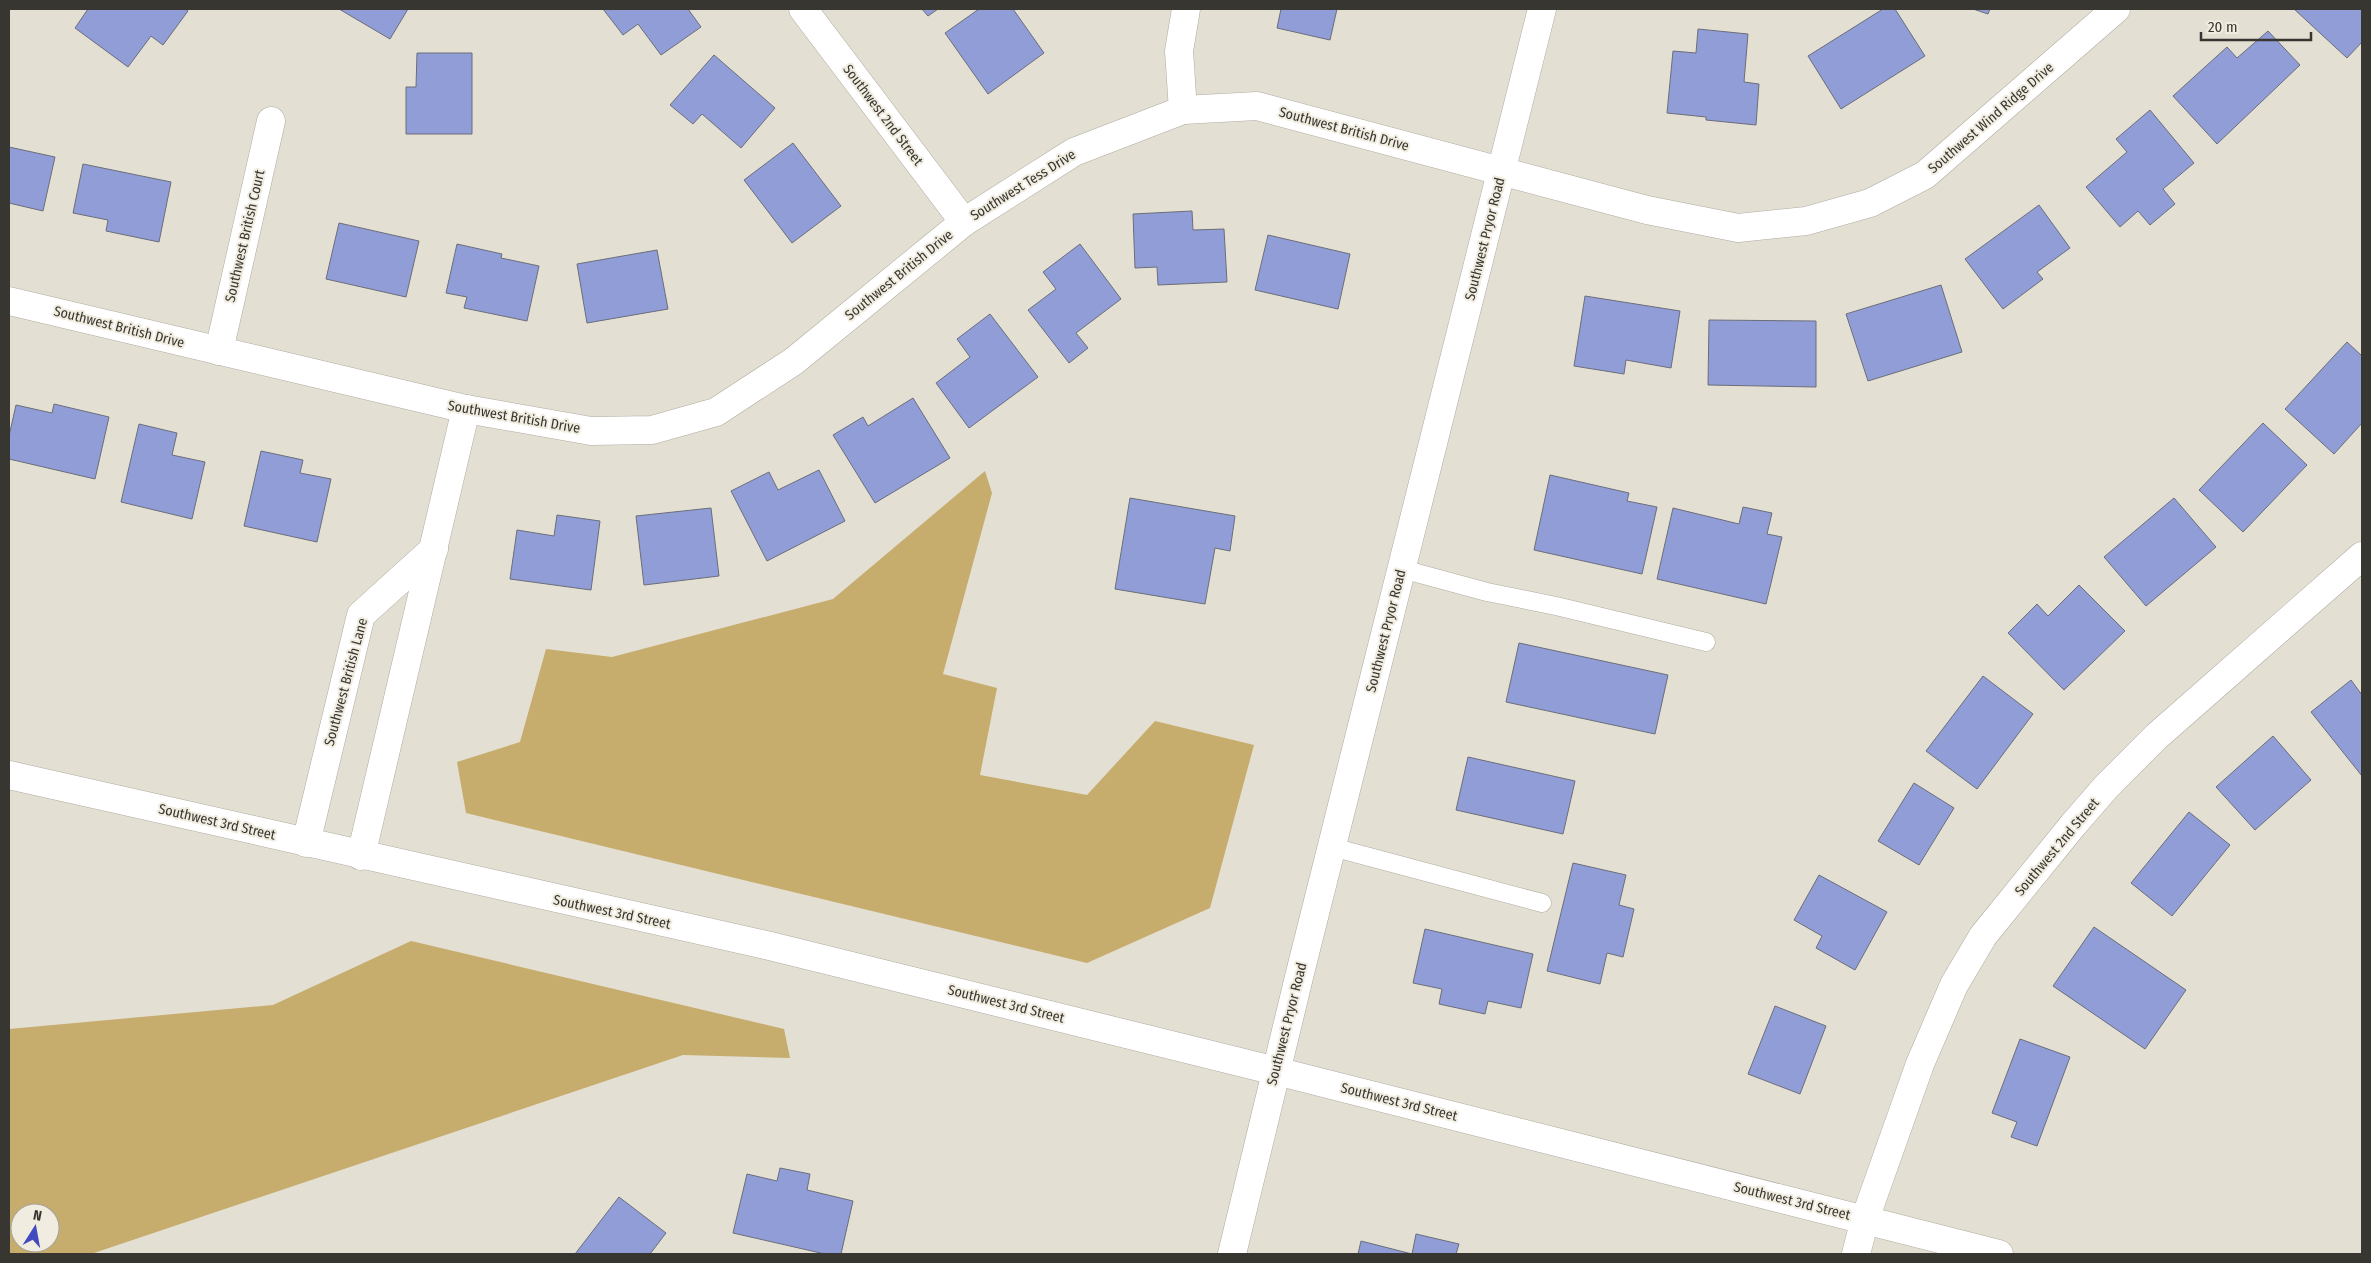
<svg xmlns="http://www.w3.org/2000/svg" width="2371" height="1263" font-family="'Fira Sans Condensed',sans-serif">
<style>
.forest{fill:#c6ac6d;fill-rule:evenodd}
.building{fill:#909dd7;stroke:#6b6e79}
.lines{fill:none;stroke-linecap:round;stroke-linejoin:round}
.lane-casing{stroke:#b0aba0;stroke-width:19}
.street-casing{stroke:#b0aba0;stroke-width:29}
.secondary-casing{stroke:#b0aba0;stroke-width:29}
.lane{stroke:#fff;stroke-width:18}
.street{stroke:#fff;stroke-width:28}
.secondary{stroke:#fff;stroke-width:28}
.labels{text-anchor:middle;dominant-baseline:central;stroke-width:4;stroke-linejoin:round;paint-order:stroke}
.street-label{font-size:14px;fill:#383631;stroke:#f1ece0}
</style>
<rect width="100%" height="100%" fill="#e4dfd3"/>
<!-- forest -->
<g class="forest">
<path d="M985,471L992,493L943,674L997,688L980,775L1087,795L1155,721L1254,745L1210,908L1087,963L466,813L457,762L520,742L546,649L612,657L833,599Z"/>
<path d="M411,941L784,1029L790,1058L683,1055L91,1254H9V1029L273,1005ZM20,1213H50V1243H20Z"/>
</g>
<!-- building -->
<g class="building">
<path d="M88,9H185L188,11L163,45L151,36L128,67L75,28Z"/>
<path d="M339,9H408L390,39Z"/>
<path d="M603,9H688L701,27L661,55L638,24L623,35Z"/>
<path d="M922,9H938L928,16Z"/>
<path d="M979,9H1013L1044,53L988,94L945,33Z"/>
<path d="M1281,9H1337L1330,40L1277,28Z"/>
<path d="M1883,9H1895L1925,56L1841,109L1808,56Z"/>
<path d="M1973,9H1990L1988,14Z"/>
<path d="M2294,9H2362V42L2347,58Z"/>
<path d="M1698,29L1748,34L1744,82L1759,84L1756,125L1706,120V117L1667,113L1673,51L1696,53Z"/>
<path d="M2268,31L2300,65L2217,144L2173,96L2227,47L2237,58Z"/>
<path d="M417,53H472V134H406V87H416Z"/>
<path d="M714,55L775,108L741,148L702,114L693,124L670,105Z"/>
<path d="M2150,110L2194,163L2163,189L2175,204L2150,225L2138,211L2120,227L2086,187L2127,152L2116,139Z"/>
<path d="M793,143L841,206L792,243L744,180Z"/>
<path d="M9,147L55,157L43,211L9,203Z"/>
<path d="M83,164L171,182L159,242L106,231L108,220L73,213Z"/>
<path d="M2039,205L2070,248L2037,272L2043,279L2003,309L1965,259Z"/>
<path d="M1192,211L1193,230L1224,229L1227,282L1158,285L1157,267L1135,268L1133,214Z"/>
<path d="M339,223L419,241L406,297L326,279Z"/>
<path d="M1268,235L1350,254L1338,309L1255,290Z"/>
<path d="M457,244L502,254L501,258L539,266L527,321L464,308L467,297L446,293Z"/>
<path d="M1080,244L1121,299L1076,333L1088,348L1069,363L1028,310L1056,289L1043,272Z"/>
<path d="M657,250L668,309L587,323L577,264Z"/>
<path d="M1941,285L1962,352L1868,381L1846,314Z"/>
<path d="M1585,296L1680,311L1671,368L1626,360L1624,374L1574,366Z"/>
<path d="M990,314L1038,377L969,428L936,383L970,357L957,339Z"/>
<path d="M1709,320L1816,321V387L1708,385Z"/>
<path d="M2347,342L2362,356V423L2334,454L2285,409Z"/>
<path d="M913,398L950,458L875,503L833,435L863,417L868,426Z"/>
<path d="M54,404L109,417L95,479L9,459V436L16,405L52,413Z"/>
<path d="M2263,423L2307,465L2243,532L2199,490Z"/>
<path d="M139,424L177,433L172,455L205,462L192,519L121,502Z"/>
<path d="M261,451L303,460L300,473L331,479L317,542L244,526Z"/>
<path d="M819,470L845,521L767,561L731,491L769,472L778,490Z"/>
<path d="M1550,475L1629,493L1627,501L1657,507L1642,574L1534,550Z"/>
<path d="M1130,498L1235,516L1230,551L1215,548L1205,604L1115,589Z"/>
<path d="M2174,498L2216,547L2146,606L2104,557Z"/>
<path d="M1743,507L1772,513L1767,534L1782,537L1766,604L1657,579L1673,508L1739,524Z"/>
<path d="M711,508L719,576L644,585L636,516Z"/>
<path d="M557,515L600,521L591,590L510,579L517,530L554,536Z"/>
<path d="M2079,585L2125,631L2064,690L2008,633L2037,604L2048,616Z"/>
<path d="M1519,643L1668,675L1655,734L1506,702Z"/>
<path d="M1983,676L2033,714L1977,789L1926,751Z"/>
<path d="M2351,680L2362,695V776L2311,712Z"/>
<path d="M2273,736L2311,780L2255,830L2216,787Z"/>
<path d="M1468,757L1575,781L1563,834L1456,810Z"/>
<path d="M1914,783L1954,808L1919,865L1878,841Z"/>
<path d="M2189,812L2230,845L2172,916L2131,883Z"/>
<path d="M1573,863L1626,875L1619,905L1634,909L1623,957L1607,953L1600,984L1547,971Z"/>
<path d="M1819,875L1887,912L1855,970L1816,948L1822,936L1794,920Z"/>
<path d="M2094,927L2186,990L2145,1049L2053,986Z"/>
<path d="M1425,929L1533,954L1521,1008L1488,1001L1485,1014L1439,1004L1442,989L1413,983Z"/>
<path d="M1775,1006L1826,1026L1800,1094L1748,1074Z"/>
<path d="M2020,1039L2070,1057L2037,1146L2011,1137L2017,1122L1992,1113Z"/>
<path d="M780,1168L810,1174L807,1190L853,1201L841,1254H825L733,1233L747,1174L777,1181Z"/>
<path d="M619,1197L666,1233L650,1254H575Z"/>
<path d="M1416,1234L1459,1244L1456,1254H1358L1361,1241L1412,1254Z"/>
</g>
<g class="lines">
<defs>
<g id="lane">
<path d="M1402,569L1487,592L1556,606L1706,642"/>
<path d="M1332,847L1542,903"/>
</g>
<g id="street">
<path d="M803,9L964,222"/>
<path d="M1183,110L1257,106L1647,210L1738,228L1806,221L1870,203L1925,175L2116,9"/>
<path d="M9,301L466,409L591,431L652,430L716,412L794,361L964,222L1074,152L1183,110L1179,51L1186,9"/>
<path d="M219,351L271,121"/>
<path d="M306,843L361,615L434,549"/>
<path d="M361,856L466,409"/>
<path d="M1856,1254L1865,1219L1920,1064L1954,985L1983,936L2073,825L2106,787L2157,736L2362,556"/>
</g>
<g id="secondary">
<path d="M9,775L770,946L1276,1071L1999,1254"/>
<path d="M1232,1254L1300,973L1542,9"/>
</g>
</defs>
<!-- lane casing -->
<use href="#lane" class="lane-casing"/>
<!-- street casing -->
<use href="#street" class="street-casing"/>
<!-- secondary casing -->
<use href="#secondary" class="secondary-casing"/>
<!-- lane -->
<use href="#lane" class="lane"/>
<!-- street -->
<use href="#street" class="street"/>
<!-- secondary -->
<use href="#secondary" class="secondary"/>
</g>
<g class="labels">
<!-- street labels -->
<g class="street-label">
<text transform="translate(883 115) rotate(53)">Southwest 2nd Street</text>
<text transform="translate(1991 118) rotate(-41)">Southwest Wind Ridge Drive</text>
<text transform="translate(1344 129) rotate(15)">Southwest British Drive</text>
<text transform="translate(1023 185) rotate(-32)">Southwest Tess Drive</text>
<text transform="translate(245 236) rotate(-77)">Southwest British Court</text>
<text transform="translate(1485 239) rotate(-76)">Southwest Pryor Road</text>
<text transform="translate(899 275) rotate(-39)">Southwest British Drive</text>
<text transform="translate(119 327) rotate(14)">Southwest British Drive</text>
<text transform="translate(514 417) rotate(10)">Southwest British Drive</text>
<text transform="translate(1386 631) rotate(-76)">Southwest Pryor Road</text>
<text transform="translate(346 682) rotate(-75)">Southwest British Lane</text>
<text transform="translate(217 822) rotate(13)">Southwest 3rd Street</text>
<text transform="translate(2057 847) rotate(-50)">Southwest 2nd Street</text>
<text transform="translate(612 912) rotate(12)">Southwest 3rd Street</text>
<text transform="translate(1006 1004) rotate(14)">Southwest 3rd Street</text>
<text transform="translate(1287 1024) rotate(-76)">Southwest Pryor Road</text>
<text transform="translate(1399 1102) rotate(14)">Southwest 3rd Street</text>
<text transform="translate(1792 1201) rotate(14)">Southwest 3rd Street</text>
</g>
</g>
<!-- border -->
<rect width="2371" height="1263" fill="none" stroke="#383631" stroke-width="20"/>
<!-- north arrow -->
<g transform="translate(35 1228) rotate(11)"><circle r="24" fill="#f1ece0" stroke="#a7a39a"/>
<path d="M0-4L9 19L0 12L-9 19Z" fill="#4349be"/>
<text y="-8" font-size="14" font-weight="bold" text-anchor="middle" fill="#383631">N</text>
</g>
<!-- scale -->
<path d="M2201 32v8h110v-8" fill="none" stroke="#383631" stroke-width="2.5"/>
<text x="2208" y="32" font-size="15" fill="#383631" stroke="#f1ece0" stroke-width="4" paint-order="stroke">20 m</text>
</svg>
